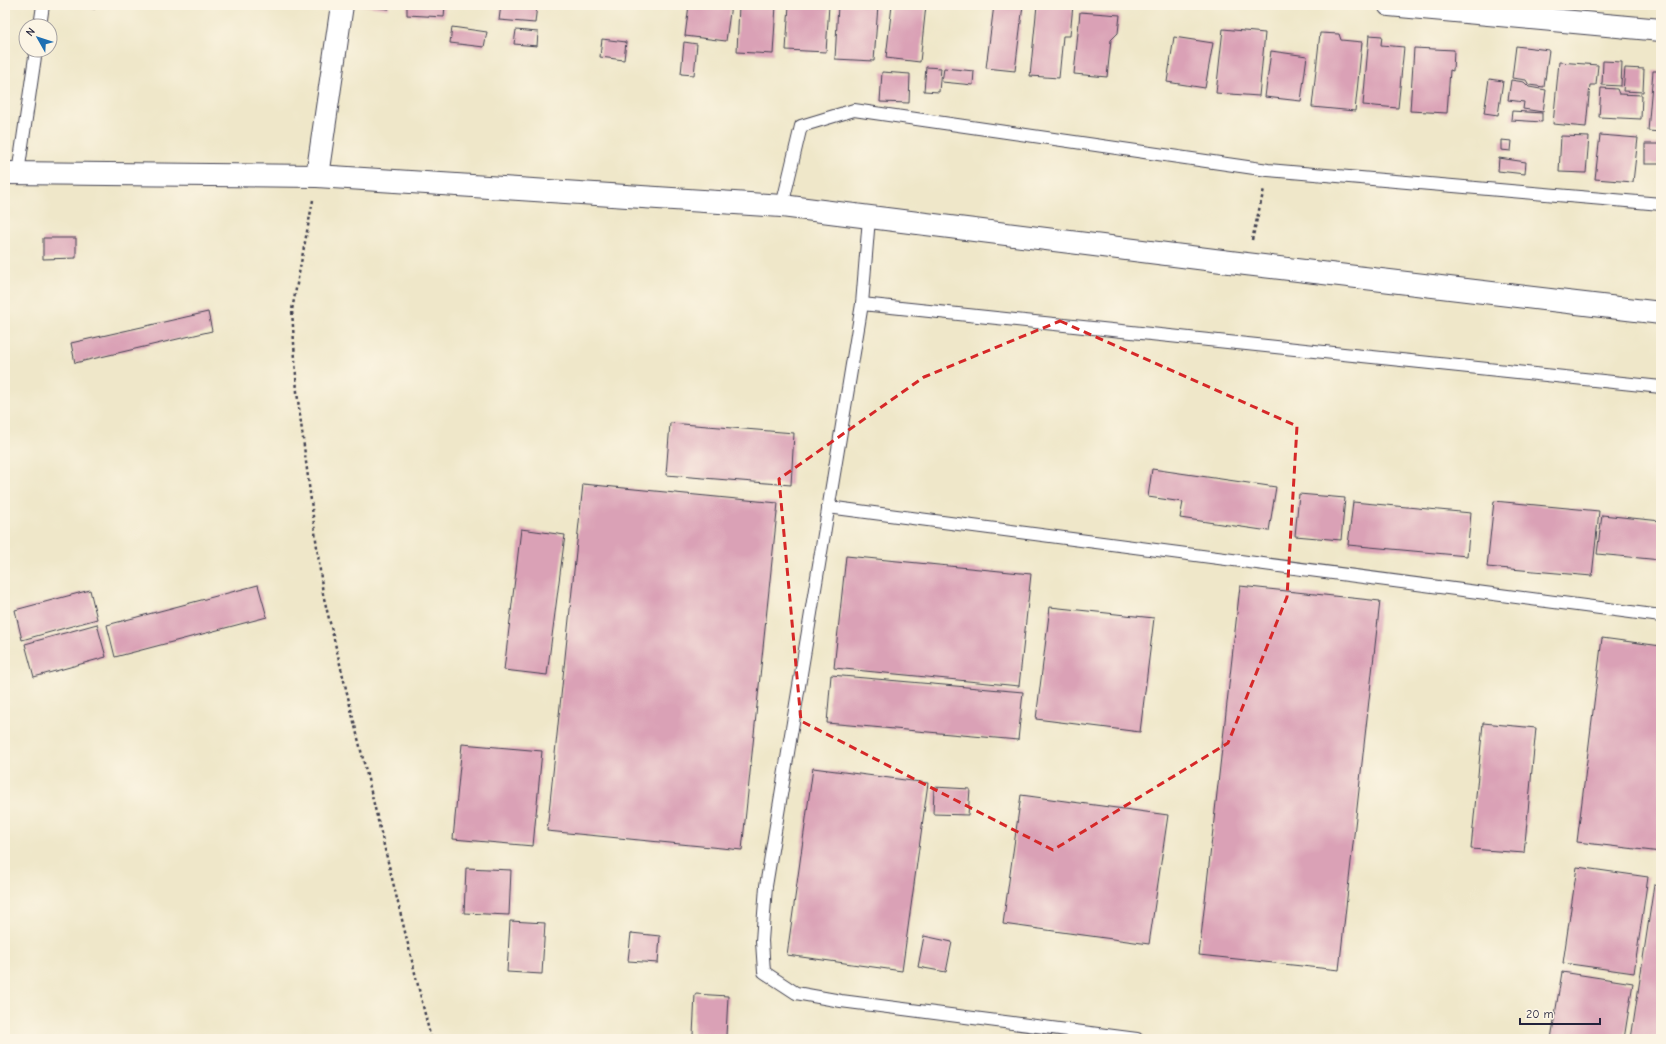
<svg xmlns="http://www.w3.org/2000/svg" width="1666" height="1044" font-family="'Comic Neue',sans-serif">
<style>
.building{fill:#daa1b6}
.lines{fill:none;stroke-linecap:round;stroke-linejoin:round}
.service-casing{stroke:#414050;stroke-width:14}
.minor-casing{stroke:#414050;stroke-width:24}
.secondary-casing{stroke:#414050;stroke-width:24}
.path{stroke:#414050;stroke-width:2.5;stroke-dasharray:3 3;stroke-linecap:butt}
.service{stroke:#fff;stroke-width:12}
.minor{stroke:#fff;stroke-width:22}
.secondary{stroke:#fff;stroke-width:22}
.marked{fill:none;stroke:#d62828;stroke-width:3;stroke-dasharray:8 5;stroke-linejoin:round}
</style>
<rect width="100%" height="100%" fill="#fcf5e5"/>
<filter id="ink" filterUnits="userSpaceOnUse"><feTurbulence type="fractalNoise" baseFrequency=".025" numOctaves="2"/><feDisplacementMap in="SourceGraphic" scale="8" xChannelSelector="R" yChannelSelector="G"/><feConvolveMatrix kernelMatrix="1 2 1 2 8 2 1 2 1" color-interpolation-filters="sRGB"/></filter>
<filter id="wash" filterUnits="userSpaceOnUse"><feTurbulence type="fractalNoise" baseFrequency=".012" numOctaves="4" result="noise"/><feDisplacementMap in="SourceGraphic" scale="16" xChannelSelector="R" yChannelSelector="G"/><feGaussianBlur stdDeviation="0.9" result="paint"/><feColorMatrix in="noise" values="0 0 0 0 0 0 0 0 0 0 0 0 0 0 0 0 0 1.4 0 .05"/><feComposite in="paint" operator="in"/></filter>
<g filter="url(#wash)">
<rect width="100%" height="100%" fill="#efe7c9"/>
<g id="blocks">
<!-- building -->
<g class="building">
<path d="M71,5H95V9Z"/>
<path d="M359,5H389V9Z"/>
<path d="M407,5H445L444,17L407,15Z"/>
<path d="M501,5H537L535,23L499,20Z"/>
<path d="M689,5H731L726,41L685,36Z"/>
<path d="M739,5H776L773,54L737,52Z"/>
<path d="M789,5H829L826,52L786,50Z"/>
<path d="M838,5H878L874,61L835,59Z"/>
<path d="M892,5H926L920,62L886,58Z"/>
<path d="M994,5H1023L1015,71L986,68Z"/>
<path d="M1037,5H1073L1070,36H1063L1059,78L1030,76Z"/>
<path d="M1080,12L1120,15L1118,33L1111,40L1107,77L1074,74Z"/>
<path d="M452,27L487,32L484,47L450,43Z"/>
<path d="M1223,29L1265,33L1259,96L1216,93Z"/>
<path d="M516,30L538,32L537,46L514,44Z"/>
<path d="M1320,33L1339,34L1341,40L1362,42L1355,111L1312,107Z"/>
<path d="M1369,35L1382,36L1381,45L1404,47L1398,108L1363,105Z"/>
<path d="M1174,37L1213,43L1205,88L1167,82Z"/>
<path d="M602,39L626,42L624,60L600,57Z"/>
<path d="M684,42L697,44L694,75L681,74Z"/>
<path d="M1516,46L1549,50L1544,87L1529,85L1526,80L1512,78Z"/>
<path d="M1414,48L1454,50L1453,71L1450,70L1447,113L1410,111Z"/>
<path d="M1271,51L1307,56L1301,101L1265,97Z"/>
<path d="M1603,61L1622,62L1621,86L1602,85Z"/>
<path d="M1559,62L1598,65L1596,85H1590L1586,127L1553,124Z"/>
<path d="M926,67L941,68L939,92L924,91Z"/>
<path d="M944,68L974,71L973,85L942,82Z"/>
<path d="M1625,68L1644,69L1643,92L1623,91Z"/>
<path d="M1653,71H1661V132L1648,131Z"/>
<path d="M882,72L910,74L909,103L880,102Z"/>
<path d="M1489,79L1503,81L1498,115L1484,113Z"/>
<path d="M1511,80L1524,82L1529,87L1546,90L1543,112L1523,109L1524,102L1508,100Z"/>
<path d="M1601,88L1617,89L1619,94L1642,95L1641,119L1599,117Z"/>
<path d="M1512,111L1542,113V122L1511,120Z"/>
<path d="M1600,135L1638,138L1633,182L1595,179Z"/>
<path d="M1561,136L1589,137L1586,173L1559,172Z"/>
<path d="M1501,140L1512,141L1511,151L1501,150Z"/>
<rect x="1645" y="144" width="16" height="20"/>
<path d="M1499,158L1526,162L1525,174L1498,171Z"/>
<path d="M43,238H76V258L43,259Z"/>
<path d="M208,312L212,331L75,363L71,343Z"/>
<path d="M670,423L794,433L791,485L666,475Z"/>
<path d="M1152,469L1276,487L1269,531L1180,518L1183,502L1148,497Z"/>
<path d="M583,484L778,503L742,850L547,831Z"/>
<path d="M1299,494L1345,498L1341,540L1295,536Z"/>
<path d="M1494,501L1599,511L1592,576L1487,567Z"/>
<path d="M1353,502L1471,513L1467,556L1348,545Z"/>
<path d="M1602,515L1661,521V560L1597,554Z"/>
<path d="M521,529L565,535L547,675L504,670Z"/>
<path d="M846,556L1031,574L1019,686L834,668Z"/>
<path d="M258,585L267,617L115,657L107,625Z"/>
<path d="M1240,586L1380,601L1339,970L1199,955Z"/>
<path d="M90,590L97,619L22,640L15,610Z"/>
<path d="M1050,607L1154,618L1140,732L1036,719Z"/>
<path d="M97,624L106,657L34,677L25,644Z"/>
<path d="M1602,638L1661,646V852L1577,842Z"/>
<path d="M831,675L1023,692L1018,740L827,723Z"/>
<path d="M1483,723L1536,728L1524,853L1471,849Z"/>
<path d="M462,744L542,751L533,846L453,839Z"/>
<path d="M813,768L928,783L902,971L787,955Z"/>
<path d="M934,787L970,789L968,815L933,814Z"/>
<path d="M1021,795L1168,815L1149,944L1003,924Z"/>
<path d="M1577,867L1648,877L1634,973L1563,963Z"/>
<path d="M466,868L511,870L509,915L464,913Z"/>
<path d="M1654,885L1661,886V1039H1631Z"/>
<path d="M510,921L545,923L542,974L507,972Z"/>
<path d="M631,933L660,936L658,963L628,961Z"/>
<path d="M924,936L952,942L946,972L918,967Z"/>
<path d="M1562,972L1633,983L1624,1039H1551Z"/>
<path d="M695,994L728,996L726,1036L693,1035Z"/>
</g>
</g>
</g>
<g filter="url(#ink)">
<use href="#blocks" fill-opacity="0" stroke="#414050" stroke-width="1"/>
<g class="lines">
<defs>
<g id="service">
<path d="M40,26L43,5"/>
<path d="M18,173L36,50"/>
<path d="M782,206L801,126L854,110L1268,170L1661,204"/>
<path d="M869,218L862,304L766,886L762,941L764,972L796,993L841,1001L1137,1039"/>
<path d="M862,304L1661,387"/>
<path d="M828,507L1661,616"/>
</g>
<g id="minor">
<path d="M1389,5L1661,30"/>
<path d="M317,176L342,5"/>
</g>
<path id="secondary" d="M5,173L317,176L782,206L1246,264L1661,313"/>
</defs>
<!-- service casing -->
<use href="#service" class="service-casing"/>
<!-- minor casing -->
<use href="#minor" class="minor-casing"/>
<!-- secondary casing -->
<use href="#secondary" class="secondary-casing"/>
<!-- path -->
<g class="path">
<path d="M313,200L292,310L297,392L323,594L431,1039"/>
<path d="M1252,240L1264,189"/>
</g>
<!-- service -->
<use href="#service" class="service"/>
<!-- minor -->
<use href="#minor" class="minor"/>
<!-- secondary -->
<use href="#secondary" class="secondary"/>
</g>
</g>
<!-- marked area -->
<path class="marked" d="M1060,321L1297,426L1287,597L1228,743L1053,850L801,721L779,479L924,377Z"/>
<!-- margin -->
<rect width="1666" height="1044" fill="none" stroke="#fcf5e5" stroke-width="20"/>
<!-- north arrow -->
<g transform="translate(38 38) rotate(309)"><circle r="19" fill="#fcf5e5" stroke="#a5a1a1"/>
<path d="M0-3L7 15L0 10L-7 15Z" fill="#1f6fb2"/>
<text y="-6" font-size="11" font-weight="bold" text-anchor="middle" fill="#22223b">N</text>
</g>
<!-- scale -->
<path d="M1520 1018v6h80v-6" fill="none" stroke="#22223b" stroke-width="2"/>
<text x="1526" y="1018" font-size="12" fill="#22223b" stroke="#fcf5e5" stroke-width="3" paint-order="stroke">20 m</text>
</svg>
